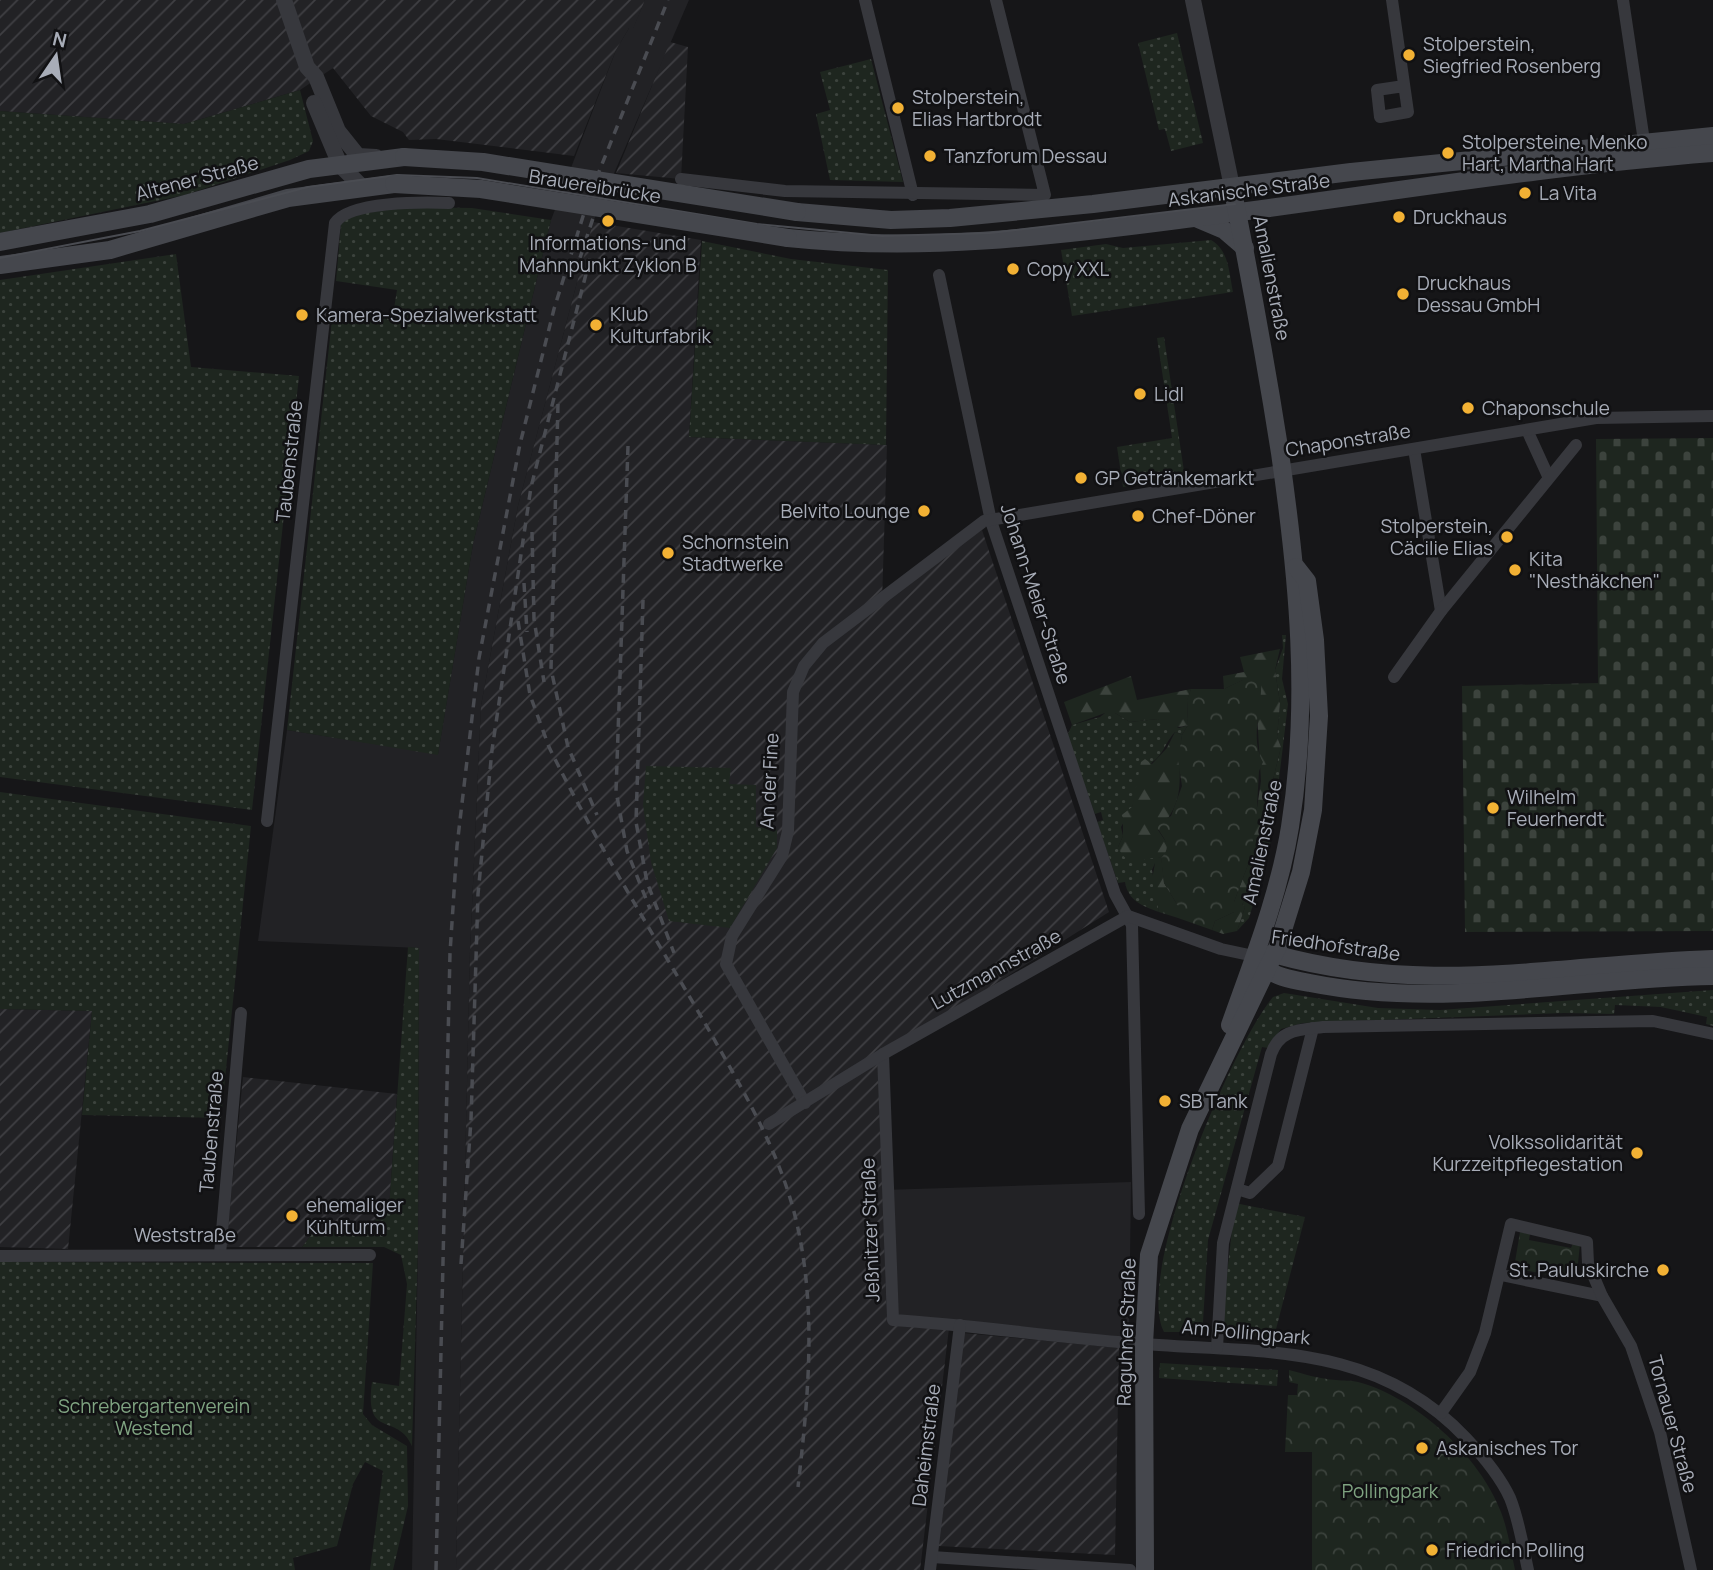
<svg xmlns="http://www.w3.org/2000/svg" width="1713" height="1570" font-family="Manrope,sans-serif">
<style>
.built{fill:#222225}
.industrial{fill:url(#industrial-furrows)}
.grass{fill:url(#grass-dots)}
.forest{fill:url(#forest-firs)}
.cemetery{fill:url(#cemetery-stones)}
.park{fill:url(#park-crowns)}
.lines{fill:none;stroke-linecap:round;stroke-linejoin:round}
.minor{stroke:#37383d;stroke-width:12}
.tertiary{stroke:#37383d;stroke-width:16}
.secondary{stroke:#45474d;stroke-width:18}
.tram{stroke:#4a4c52;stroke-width:2}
.rail{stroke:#4a4c52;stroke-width:3.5;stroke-dasharray:9 7;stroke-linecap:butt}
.secondary-bridge{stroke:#45474d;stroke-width:18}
.poi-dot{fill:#f2b134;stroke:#111113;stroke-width:2.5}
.labels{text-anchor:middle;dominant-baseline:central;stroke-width:5;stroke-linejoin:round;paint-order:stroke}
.poi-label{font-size:19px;fill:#a8adb8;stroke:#111113;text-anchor:start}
.street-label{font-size:19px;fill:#a8adb8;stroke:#111113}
.park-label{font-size:19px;fill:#7fa381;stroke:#111113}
</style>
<defs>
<pattern id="industrial-furrows" width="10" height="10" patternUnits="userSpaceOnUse" patternTransform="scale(1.75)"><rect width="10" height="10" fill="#222225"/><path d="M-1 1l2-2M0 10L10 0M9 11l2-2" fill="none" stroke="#3f3f43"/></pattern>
<pattern id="grass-dots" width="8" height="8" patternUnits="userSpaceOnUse" patternTransform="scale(1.75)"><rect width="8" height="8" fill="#1e261f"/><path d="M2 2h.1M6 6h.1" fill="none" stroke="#3c433d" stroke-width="1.8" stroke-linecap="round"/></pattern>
<pattern id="forest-firs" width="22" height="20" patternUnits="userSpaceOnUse" patternTransform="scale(1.75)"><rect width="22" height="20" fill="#1e261f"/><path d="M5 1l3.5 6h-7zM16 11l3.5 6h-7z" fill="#3c433d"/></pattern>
<pattern id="cemetery-stones" width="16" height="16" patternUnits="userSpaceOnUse" patternTransform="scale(1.75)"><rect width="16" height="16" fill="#1e261f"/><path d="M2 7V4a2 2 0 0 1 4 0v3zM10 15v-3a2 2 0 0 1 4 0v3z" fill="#3c433d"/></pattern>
<pattern id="park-crowns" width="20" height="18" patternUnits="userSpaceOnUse" patternTransform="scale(1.75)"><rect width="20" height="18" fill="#1e261f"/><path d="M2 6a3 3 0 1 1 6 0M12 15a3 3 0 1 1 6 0" fill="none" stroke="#3c433d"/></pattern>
</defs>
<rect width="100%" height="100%" fill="#161618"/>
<!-- built -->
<g class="built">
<path d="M645,0H689L593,222L518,506L481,706L470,952L456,1570H412L418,1246L419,948L258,941L287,730L438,754L473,544L551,220L616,50L629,28H633Z"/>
<path d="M1131,1182L1129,1340L887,1325L882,1190Z"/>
</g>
<!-- industrial -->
<g class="industrial">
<path d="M0,0H645L633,29L629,28L616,50L574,156L436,139L409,140L403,132L371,116L333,68L300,90L184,124L0,111Z"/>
<path d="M670,42L688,47L681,179L616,173Z"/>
<path d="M593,222L701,240L689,437L887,445L882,602L982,530L1109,912L878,1058L887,1324L949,1328L920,1570H456L470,952L481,706L518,506Z"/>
<path d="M0,1009L92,1011L68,1249L0,1247Z"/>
<path d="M243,1077L397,1094L389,1209L365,1229L312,1234L302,1247H226Z"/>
<path d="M963,1333L1119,1348L1115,1555L938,1546Z"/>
</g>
<!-- grass -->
<g class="grass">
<path d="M1177,33L1203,143L1171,151L1165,129L1159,130L1138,43Z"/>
<path d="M871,59L903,182L830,180L816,114L830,110L820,72Z"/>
<path d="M300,90L313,141L309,151L290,160L185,195L0,233V111L184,124Z"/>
<path d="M409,207L472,208L551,220L473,544L438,755L287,730L333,310L393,315L397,290L336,281L341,224L351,215Z"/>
<path d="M1211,240C1229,250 1229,273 1233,292L1072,316L1061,250L1106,244L1123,248Z"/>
<path d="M702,241L791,259L888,270L886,445L689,437Z"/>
<path d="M176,254L191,367L299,376L252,810L0,777V280Z"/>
<path d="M1164,337L1185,478L1123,487L1117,447L1172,438L1157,338Z"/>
<path d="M1282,635H1286L1282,679L1288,704L1273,829L1268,800L1281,747L1277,737L1280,703L1275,670L1283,648Z"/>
<path d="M1105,713H1115L1130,722L1158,719L1179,728L1188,725L1182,735L1175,732C1162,746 1165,758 1142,768L1132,808L1121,827L1123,836L1118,847L1161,858L1162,863H1155L1152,870L1159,912C1143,906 1128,901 1125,882L1118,883L1097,822L1103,820L1101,812L1095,814L1067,736L1072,725L1100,717Z"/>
<path d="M646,766L731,768L729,784L756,785V827L777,829V848L730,928L669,921L651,862L643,805Z"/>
<path d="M0,792L251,826L221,1118L82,1115L92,1011L0,1009Z"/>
<path d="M1268,855L1249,918L1237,931L1245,907L1242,904L1254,889L1260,862Z"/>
<path d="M408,947L419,948L418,1246L412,1446C397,1411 364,1441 372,1382L399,1386L407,1284L401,1255L384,1247H302L312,1234L365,1229L389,1208Z"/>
<path d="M1713,990V1026L1706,1024L1707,1017L1661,1007L1615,1005L1614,1014L1564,1013L1303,1023L1281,1029L1268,1048L1262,1047L1208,1240L1203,1322L1193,1332H1164C1134,1275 1232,1046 1273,997L1284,993L1378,1008L1440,1010Z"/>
<path d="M1235,1203L1305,1217L1274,1337L1246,1336L1221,1328Z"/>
<path d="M0,1262L373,1263L363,1414L372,1425L407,1446L408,1506L393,1570H370L383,1471L365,1462L353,1484L337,1546L293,1558L295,1570H0Z"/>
<path d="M1160,1363L1278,1370L1277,1386L1159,1378Z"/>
</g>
<!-- forest -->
<g class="forest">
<path d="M1280,649L1275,670L1280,703L1277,737L1281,747L1268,800L1273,829L1268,855L1260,862L1254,889L1242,904L1245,907L1237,931L1223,934L1212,930L1215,921L1234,912V902L1249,862L1261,781L1257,714L1243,680L1224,689L1223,676L1244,672L1240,657Z"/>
<path d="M1131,676L1137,700L1191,689L1187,701L1188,725C1175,729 1168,727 1158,719L1130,722L1115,713H1105L1072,725L1064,702Z"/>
<path d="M1175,732L1182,735C1175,777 1190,797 1158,830L1168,845L1166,853L1161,858C1144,856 1128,871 1118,847L1123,836V814L1132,807L1141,762L1145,759L1152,764L1167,748Z"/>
<path d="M1155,863H1162L1164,883L1178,906V918L1159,912L1152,880Z"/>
</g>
<!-- cemetery -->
<path class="cemetery" d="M1713,438V931L1465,932L1462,686L1598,683L1596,439Z"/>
<!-- park -->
<g class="park">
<path d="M1255,674L1261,680C1263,707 1249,737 1263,762L1259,771L1256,824L1249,862L1234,902V912L1215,921L1212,930L1178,918V906L1164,883L1161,858C1175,845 1160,836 1155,823L1171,816L1182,786L1178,760L1182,735L1188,725L1187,700L1191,689H1224Z"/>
<path d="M1520,1232L1530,1234L1529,1240L1571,1248L1573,1243L1580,1244L1577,1273L1569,1279L1514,1268Z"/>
<path d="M1289,1370C1304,1374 1320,1379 1336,1380C1343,1381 1351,1380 1358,1382C1415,1397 1480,1456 1501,1512C1508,1530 1511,1551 1515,1570H1312V1452H1285L1288,1395H1297L1298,1384L1289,1382Z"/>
</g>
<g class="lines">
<!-- minor -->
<g class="minor">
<path d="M865,0L913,195"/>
<path d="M1392,0L1408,112L1380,117L1377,90L1404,86"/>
<path d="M1623,0L1644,141"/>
<path d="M681,179L785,191L1045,195L996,0"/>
<path d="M939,275L991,521L1115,894L1132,925L1139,1214"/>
<path d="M1527,430L1548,476"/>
<path d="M1414,449L1441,611"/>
<path d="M1394,677L1441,611L1576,445"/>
<path d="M267,821L335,223C349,201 424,202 449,203"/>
<path d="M883,1054L893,1320C973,1325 1051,1337 1131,1343C1254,1354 1373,1339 1466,1438C1483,1456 1500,1476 1510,1498C1519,1520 1523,1547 1528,1570"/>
<path d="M805,1103L726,964L732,936L782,856L788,831L793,692L804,666L823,643L984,521L1596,418L1713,416"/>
<path d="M769,1124L883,1054L1128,916L1221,949L1254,956"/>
<path d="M1237,1189L1250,1193L1278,1166L1313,1028"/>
<path d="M220,1254L241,1013"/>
<path d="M0,1256L370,1255"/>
<path d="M1501,1275L1602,1296"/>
<path d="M1217,1348L1223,1243L1271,1054C1280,1029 1299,1030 1323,1027L1653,1021L1713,1034"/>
<path d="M1441,1413L1470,1372L1485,1333L1511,1224L1587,1242L1588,1263L1602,1296L1631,1346L1660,1432L1691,1570"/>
<path d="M932,1557L1130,1570"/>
<path d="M930,1570L960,1325"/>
</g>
<!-- tertiary -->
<g class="tertiary">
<path d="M284,0L307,67L316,77L338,131L358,156L376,157"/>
<path d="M1193,0L1232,187"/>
<path d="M314,103L340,165L362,187"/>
</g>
<!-- secondary -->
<g class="secondary">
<path d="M797,212L891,220L950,218L1093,204L1351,172L1713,136"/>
<path d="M1198,219L1224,230L1245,248"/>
<path d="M788,238C920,252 1048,237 1178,220C1356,198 1534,167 1713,153"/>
<path d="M0,242L150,214L309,169L404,157"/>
<path d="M0,265L110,250L288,198L394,184"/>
<path d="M1265,955L1274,954C1426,997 1561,964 1713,959"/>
<path d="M1261,964C1273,977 1293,980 1310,983C1445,1010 1577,978 1713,976"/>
<path d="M1230,1025C1253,960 1279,895 1290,827C1310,702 1298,578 1280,453C1266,364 1250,276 1232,187"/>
<path d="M1145,1570L1144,1344L1149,1255L1190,1129L1278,946L1301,872L1313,810L1319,716L1315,640L1307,581L1296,567"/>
</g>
<!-- tram -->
<path class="tram" d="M0,258L140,231L308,187L397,175L477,178L757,224L882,236L990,233L1235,204"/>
<!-- rail -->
<g class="rail">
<path d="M575,273L598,203"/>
<path d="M558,404L551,669L568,747L597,815"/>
<path d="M628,446L616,791L627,851L650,909"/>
<path d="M532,532L534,619L544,682"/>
<path d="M524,583L527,632"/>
<path d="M643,600L636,822L647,882L674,953"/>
<path d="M518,621L530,695L549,747C597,845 656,938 710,1032C745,1094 781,1154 797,1224C817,1313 808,1398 798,1487"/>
<path d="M461,1264L471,1120L478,894L492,750L531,487L594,243"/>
<path d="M436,1570L450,953L457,846L479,658L520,444L554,309L590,194L668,0"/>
</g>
<!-- secondary-bridge -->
<g class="secondary-bridge">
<path d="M404,157L483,162L797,212"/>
<path d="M394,184L481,189L788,238"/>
</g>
</g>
<!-- markers -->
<g class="poi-dot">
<circle cx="1409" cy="55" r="7"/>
<circle cx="898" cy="108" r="7"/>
<circle cx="1448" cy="153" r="7"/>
<circle cx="930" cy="156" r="7"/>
<circle cx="1525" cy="193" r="7"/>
<circle cx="1399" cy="217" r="7"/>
<circle cx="608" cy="221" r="7"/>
<circle cx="1013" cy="269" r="7"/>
<circle cx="1403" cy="294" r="7"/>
<circle cx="302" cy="315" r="7"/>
<circle cx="596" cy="325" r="7"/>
<circle cx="1140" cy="394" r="7"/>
<circle cx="1468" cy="408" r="7"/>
<circle cx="1081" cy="478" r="7"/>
<circle cx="924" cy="511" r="7"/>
<circle cx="1138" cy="516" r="7"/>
<circle cx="1507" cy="537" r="7"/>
<circle cx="668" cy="553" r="7"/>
<circle cx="1515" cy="570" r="7"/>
<circle cx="1493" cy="808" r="7"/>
<circle cx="1165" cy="1101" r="7"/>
<circle cx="1637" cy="1153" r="7"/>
<circle cx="292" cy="1216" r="7"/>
<circle cx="1663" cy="1270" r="7"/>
<circle cx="1422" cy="1448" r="7"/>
<circle cx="1432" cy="1550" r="7"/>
</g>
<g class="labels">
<!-- poi labels -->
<g class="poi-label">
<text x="1423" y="44">Stolperstein,<tspan x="1423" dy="22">Siegfried Rosenberg</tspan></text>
<text x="912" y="97">Stolperstein,<tspan x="912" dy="22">Elias Hartbrodt</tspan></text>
<text x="1462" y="142">Stolpersteine, Menko<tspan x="1462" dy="22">Hart, Martha Hart</tspan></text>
<text x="944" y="156">Tanzforum Dessau</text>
<text x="1539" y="193">La Vita</text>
<text x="1413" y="217">Druckhaus</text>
<text x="608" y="243" text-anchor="middle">Informations- und<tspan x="608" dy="22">Mahnpunkt Zyklon B</tspan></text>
<text x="1027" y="269">Copy XXL</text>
<text x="1417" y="283">Druckhaus<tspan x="1417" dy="22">Dessau GmbH</tspan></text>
<text x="610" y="314">Klub<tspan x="610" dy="22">Kulturfabrik</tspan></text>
<text x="316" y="315">Kamera-Spezialwerkstatt</text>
<text x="1154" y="394">Lidl</text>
<text x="1482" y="408">Chaponschule</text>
<text x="1095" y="478">GP Getränkemarkt</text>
<text x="910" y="511" text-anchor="end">Belvito Lounge</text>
<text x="1152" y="516">Chef-Döner</text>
<text x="1493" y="526" text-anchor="end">Stolperstein,<tspan x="1493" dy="22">Cäcilie Elias</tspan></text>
<text x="682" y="542">Schornstein<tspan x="682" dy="22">Stadtwerke</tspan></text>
<text x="1529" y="559">Kita<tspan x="1529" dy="22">"Nesthäkchen"</tspan></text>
<text x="1507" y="797">Wilhelm<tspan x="1507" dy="22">Feuerherdt</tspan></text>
<text x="1179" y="1101">SB Tank</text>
<text x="1623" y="1142" text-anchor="end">Volkssolidarität<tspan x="1623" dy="22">Kurzzeitpflegestation</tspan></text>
<text x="306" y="1205">ehemaliger<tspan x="306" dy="22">Kühlturm</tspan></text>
<text x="1649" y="1270" text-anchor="end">St. Pauluskirche</text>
<text x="1436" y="1448">Askanisches Tor</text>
<text x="1446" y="1550">Friedrich Polling</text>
</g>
<!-- street labels -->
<g class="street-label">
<text transform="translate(197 178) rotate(-15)">Altener Straße</text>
<text transform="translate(595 186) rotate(9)">Brauereibrücke</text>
<text transform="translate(1249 190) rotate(-7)">Askanische Straße</text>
<text transform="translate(1272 278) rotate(79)">Amalienstraße</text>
<text transform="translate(1348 440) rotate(-9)">Chaponstraße</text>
<text transform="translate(289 461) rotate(-84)">Taubenstraße</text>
<text transform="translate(1036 594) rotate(72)">Johann-Meier-Straße</text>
<text transform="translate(769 781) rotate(-87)">An der Fine</text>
<text transform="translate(1262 842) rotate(-78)">Amalienstraße</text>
<text transform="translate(1336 945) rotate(8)">Friedhofstraße</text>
<text transform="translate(996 969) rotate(-29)">Lutzmannstraße</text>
<text transform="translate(211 1132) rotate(-85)">Taubenstraße</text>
<text transform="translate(870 1230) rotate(-92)">Jeßnitzer Straße</text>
<text x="185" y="1235">Weststraße</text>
<text transform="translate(1126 1332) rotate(-88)">Raguhner Straße</text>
<text transform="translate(1246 1332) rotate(5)">Am Pollingpark</text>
<text transform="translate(1673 1424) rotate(75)">Tornauer Straße</text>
<text transform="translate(926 1445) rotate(-83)">Daheimstraße</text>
</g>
<!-- park labels -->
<g class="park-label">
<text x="154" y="1406">Schrebergartenverein<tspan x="154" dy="22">Westend</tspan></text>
<text x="1390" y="1491">Pollingpark</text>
</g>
</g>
<!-- north arrow -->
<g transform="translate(56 56) rotate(13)" stroke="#111113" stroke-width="5" paint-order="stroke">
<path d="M0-5L12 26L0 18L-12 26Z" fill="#a8adb8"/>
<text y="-10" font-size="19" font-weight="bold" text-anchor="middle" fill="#a8adb8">N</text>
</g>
</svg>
